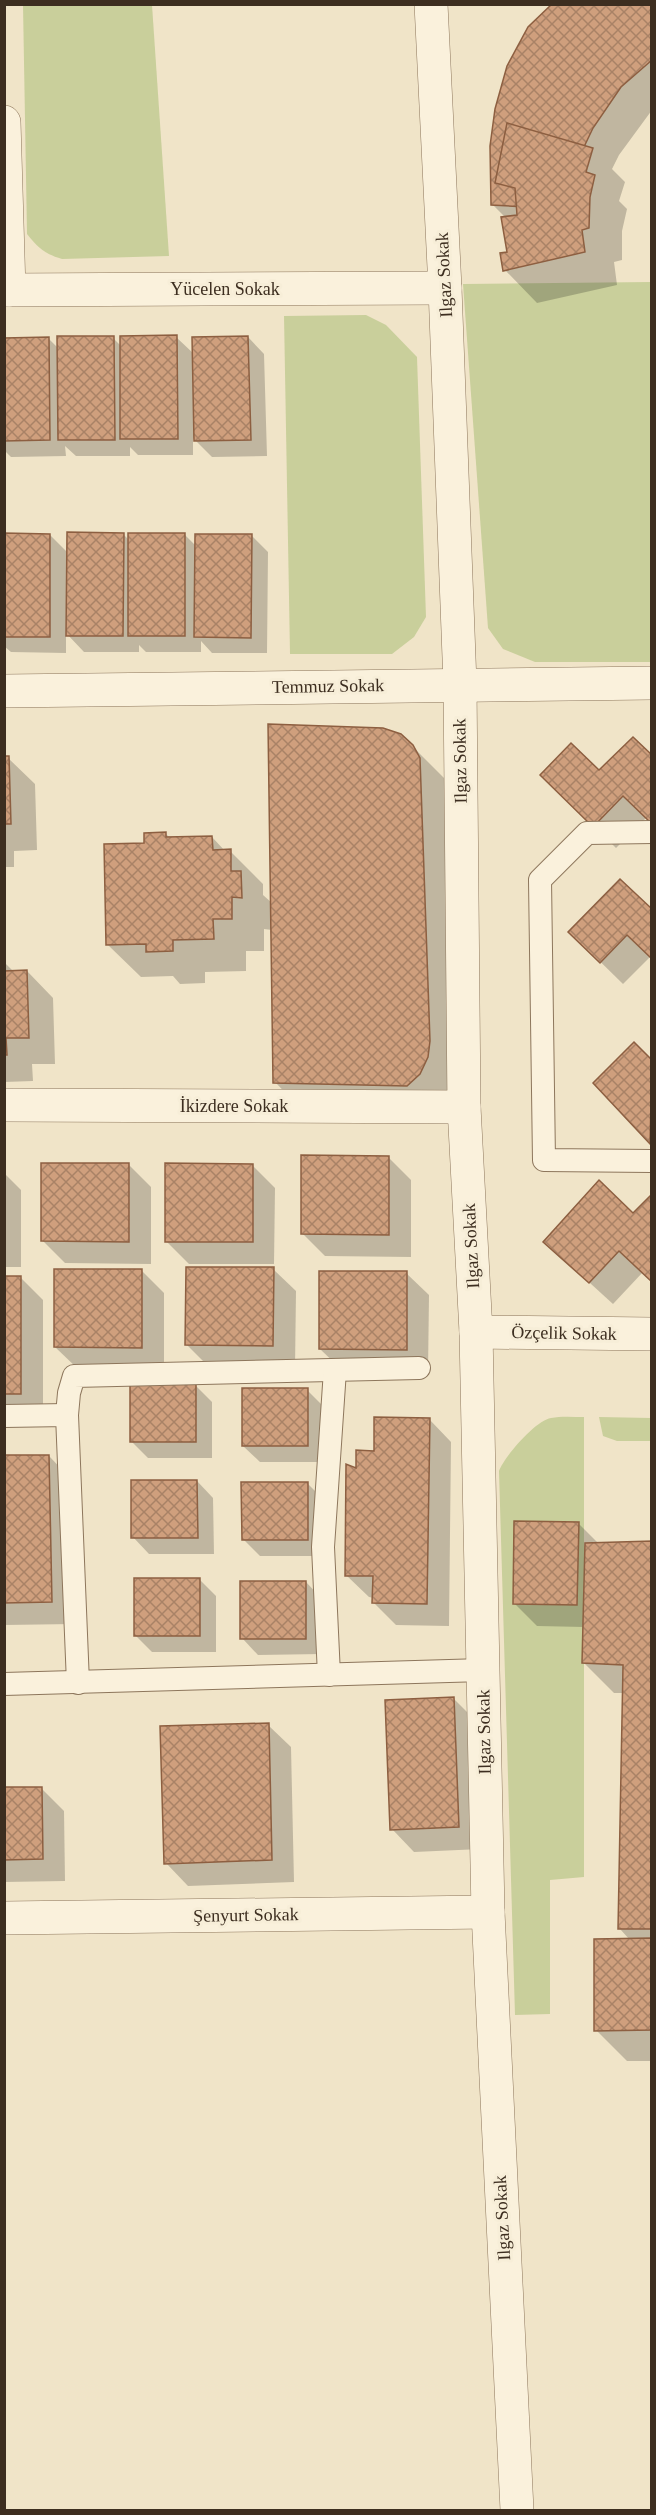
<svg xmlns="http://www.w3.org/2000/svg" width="656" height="2515" font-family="Georgia,serif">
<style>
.green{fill:#c9cf9b}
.shadow{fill:#0003}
.building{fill:url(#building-cross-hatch);stroke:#8d5f41;stroke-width:1.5}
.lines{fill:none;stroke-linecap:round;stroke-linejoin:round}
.service-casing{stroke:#8d765c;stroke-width:24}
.minor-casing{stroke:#8d765c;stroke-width:34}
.tertiary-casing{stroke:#8d765c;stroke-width:34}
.service{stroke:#faf1dc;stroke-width:22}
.minor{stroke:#faf1dc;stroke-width:33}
.tertiary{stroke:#faf1dc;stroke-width:33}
.labels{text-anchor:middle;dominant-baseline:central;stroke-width:6;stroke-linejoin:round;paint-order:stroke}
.street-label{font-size:18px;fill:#3d2e20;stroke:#f7eed8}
</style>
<defs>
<pattern id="building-cross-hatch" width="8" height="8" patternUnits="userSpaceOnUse" patternTransform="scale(1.5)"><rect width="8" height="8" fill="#cf9f7d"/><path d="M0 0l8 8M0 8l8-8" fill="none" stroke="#a98266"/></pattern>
</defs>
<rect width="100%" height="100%" fill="#f0e4c8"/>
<!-- green -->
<g class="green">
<path d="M23,5H152L169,256L62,259C45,254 38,248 27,234Z"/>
<path d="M651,282V662H535L503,649L488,628L463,284Z"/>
<path d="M366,315L386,325L417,357L426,617L414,637L392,654H290L284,316Z"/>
<path d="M584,1417V1877L550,1880V2014L515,2015L499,1471C504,1457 536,1420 551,1418C561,1416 573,1417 584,1417Z"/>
<path d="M599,1417L651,1418V1441H617L603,1436Z"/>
</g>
<!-- shadow -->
<g class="shadow">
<path d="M652,4V110L619,155L612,169L625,182L619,201L627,209L622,231V260L614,262L617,285L537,303L505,270L509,253L506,218L492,204Z"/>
<path d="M176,337L194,354L248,337L264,354L267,456L212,457L193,438V455H138L130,447V456H76L65,446L66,456L11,457L4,450V339L48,338L59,349L113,338L121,346Z"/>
<path d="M123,534L130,541L185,535L196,546L252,536L268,552L267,653H212L201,641V652H146L139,645V652H84L66,633V653L11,652L4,646V535H50L69,554Z"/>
<path d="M412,746L444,778L450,790L460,1072L438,1116L305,1113L275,1082L272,930L264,929V951H246V971L205,972V983L180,984L173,976L141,977L108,945L146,844L166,834L170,838L212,837L225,851H230L263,884V895L272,903Z"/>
<path d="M4,758H8L35,784L37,850L14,851V867H4Z"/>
<path d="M599,773L646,818L616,848L542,775Z"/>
<path d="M652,911L651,956L623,984L570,932Z"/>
<path d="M4,962L14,972L27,971L53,998L55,1064H32L33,1081L4,1082Z"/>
<path d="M652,1061V1143L595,1083Z"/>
<path d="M389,1158L411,1180V1257L325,1256L302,1233Z"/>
<path d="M129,1165L151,1187V1264L65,1263L43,1241Z"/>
<path d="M252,1165L275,1188L274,1264H189L166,1241Z"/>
<path d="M4,1173L21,1190V1267H4Z"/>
<path d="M633,1215L643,1272L613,1304L545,1242Z"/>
<path d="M273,1269L296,1291L295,1368L209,1367L187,1345Z"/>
<path d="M142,1271L164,1293V1370L78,1369L55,1347Z"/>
<path d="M406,1273L429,1295L428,1372L343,1371L320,1349Z"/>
<path d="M4,1277H20L43,1300V1416H4Z"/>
<path d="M195,1385L212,1402V1458H148L132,1442Z"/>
<path d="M307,1390L323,1406L324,1462H260L243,1446Z"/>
<path d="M429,1419L451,1442L449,1626L396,1625L374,1603V1598L369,1597L346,1575L357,1470L375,1452Z"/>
<path d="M49,1456L71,1479L74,1624L4,1625V1457Z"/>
<path d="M197,1481L213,1498L214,1554H149L133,1537Z"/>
<path d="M307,1483L324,1500V1556H260L243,1539Z"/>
<path d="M578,1523L599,1544L652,1543V2061H627L596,2030L630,1940L620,1929L624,1693H614L583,1662L584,1627L537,1626L514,1603Z"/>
<path d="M199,1579L216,1596V1652H152L136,1636Z"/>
<path d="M306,1582L322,1599V1654L258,1655L242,1638Z"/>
<path d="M454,1699L476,1721L481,1849L414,1852L392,1829Z"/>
<path d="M268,1725L291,1747L294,1882L188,1886L166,1863Z"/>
<path d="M41,1788L64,1811L65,1881L4,1882V1789Z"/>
</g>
<!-- building -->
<g class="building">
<path d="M552,4H652V60L621,87L593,128L573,170L562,209L491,205L490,146L495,109L507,66L528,27Z"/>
<path d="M507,123L593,148L586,172L595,175L590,197L589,228L582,230L585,252L503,271L500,253L507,252L501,217L517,215L515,188L495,183Z"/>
<path d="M177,335L178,439H120V336Z"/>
<path d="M57,336H114L115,440H58Z"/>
<path d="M248,336L251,440L194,441L192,337Z"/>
<path d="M49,337L50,440L4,441V338Z"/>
<path d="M67,532L124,533L123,636H66Z"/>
<path d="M4,533L50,534V637H4Z"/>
<rect x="128" y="533" width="57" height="103"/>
<path d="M195,534H252L251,638L194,637Z"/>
<path d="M268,724L383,728L401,734L413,745L420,758L430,1041L428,1057L420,1074L407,1086L273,1083Z"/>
<path d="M633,737L652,755V824L623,796L593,827L540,775L571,743L599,770Z"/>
<path d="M4,756H9L11,824H4Z"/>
<path d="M166,832V837L212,836L213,850L231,849V871H241L242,898L232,897V919H213L214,939L173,940V951L146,952V944L106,945L104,844L144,843V833Z"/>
<path d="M620,879L652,909V959L627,935L600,963L568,932Z"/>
<path d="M27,970L29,1038H6L7,1055H4V971Z"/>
<path d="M634,1042L652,1060L650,1144L593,1083Z"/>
<path d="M301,1155L389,1156V1235L301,1234Z"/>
<path d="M41,1163H129V1242L41,1241Z"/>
<path d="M165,1163L253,1164V1242H165Z"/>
<path d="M599,1180L633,1213L652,1194V1282L619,1251L589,1283L543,1242Z"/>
<path d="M186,1267H274L273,1346L185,1345Z"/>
<path d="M54,1269H142V1348L54,1347Z"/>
<path d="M319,1271H407V1350L319,1349Z"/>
<rect x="4" y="1276" width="17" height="118"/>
<rect x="130" y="1384" width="66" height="58"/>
<rect x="242" y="1388" width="66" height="58"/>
<path d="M374,1417L430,1418L427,1604L372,1603L373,1576H345L346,1464L356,1468V1450L374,1451Z"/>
<path d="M4,1455H49L52,1602L4,1603Z"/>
<path d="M131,1480H197L198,1538H131Z"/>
<path d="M241,1482H308V1540H242Z"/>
<path d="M514,1521L579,1522L577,1605L513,1604Z"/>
<path d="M652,1541V1929H618L623,1665L582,1663L585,1543Z"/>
<rect x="134" y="1578" width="66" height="58"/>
<rect x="240" y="1581" width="66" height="58"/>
<path d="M454,1697L459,1827L390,1830L385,1700Z"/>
<path d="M269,1723L272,1860L164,1864L160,1726Z"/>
<path d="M4,1787H42L43,1859L4,1860Z"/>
<path d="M652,1938V2030L594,2031V1939Z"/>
</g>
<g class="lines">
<defs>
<g id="service">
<path d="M652,832L587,833L540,880L544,1160L652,1161"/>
<path d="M67,1415L69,1393L74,1376L419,1368"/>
<path d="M4,1416L67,1415L78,1683"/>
<path d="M329,1675L323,1547L335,1370"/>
<path d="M4,1684L483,1670"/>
</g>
<g id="minor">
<path d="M4,122L9,290"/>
<path d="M4,290L445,288"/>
<path d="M4,691L652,683"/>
<path d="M4,1105L464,1107"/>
<path d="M476,1332L652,1334"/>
<path d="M4,1918L488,1912"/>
</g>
<path id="tertiary" d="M431,4L445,288L460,684L464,1107L476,1332L488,1912L517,2510"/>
</defs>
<!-- service casing -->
<use href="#service" class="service-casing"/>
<!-- minor casing -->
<use href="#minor" class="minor-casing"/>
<!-- tertiary casing -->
<use href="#tertiary" class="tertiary-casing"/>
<!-- service -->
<use href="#service" class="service"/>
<!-- minor -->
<use href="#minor" class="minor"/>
<!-- tertiary -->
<use href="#tertiary" class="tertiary"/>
</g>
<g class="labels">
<!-- street labels -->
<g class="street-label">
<text transform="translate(444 275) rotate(-93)">Ilgaz Sokak</text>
<text x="225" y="289">Yücelen Sokak</text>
<text transform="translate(328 686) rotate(-1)">Temmuz Sokak</text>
<text transform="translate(460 761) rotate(-91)">Ilgaz Sokak</text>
<text x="234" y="1106">İkizdere Sokak</text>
<text transform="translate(471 1246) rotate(-93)">Ilgaz Sokak</text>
<text transform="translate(564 1333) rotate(1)">Özçelik Sokak</text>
<text transform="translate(484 1732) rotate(-91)">Ilgaz Sokak</text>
<text transform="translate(246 1915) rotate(-1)">Şenyurt Sokak</text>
<text transform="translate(502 2218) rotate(-93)">Ilgaz Sokak</text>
</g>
</g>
<!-- border -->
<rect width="656" height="2515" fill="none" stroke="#3d2e20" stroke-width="12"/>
</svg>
